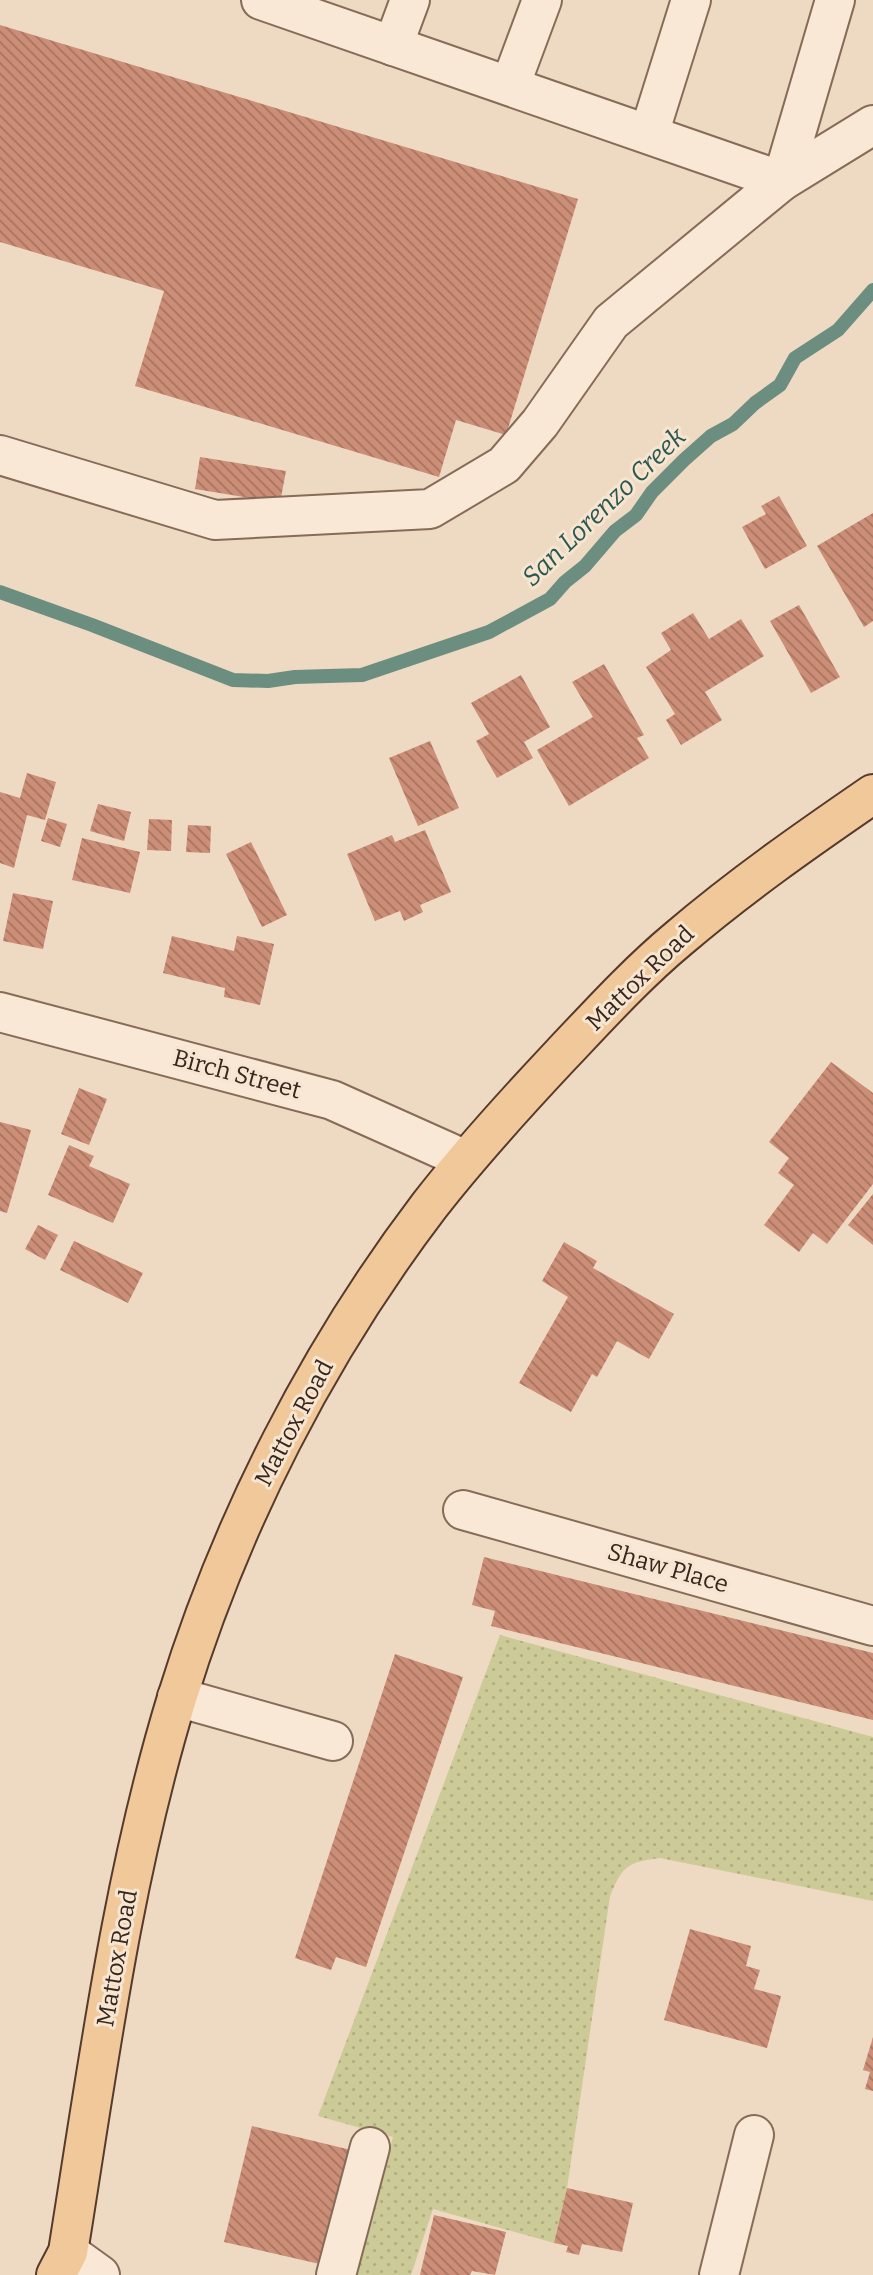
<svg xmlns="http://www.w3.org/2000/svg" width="873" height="2275" font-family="Bitter,serif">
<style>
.grass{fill:url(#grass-dots)}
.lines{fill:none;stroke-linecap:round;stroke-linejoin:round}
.stream{stroke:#6b8e80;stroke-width:14}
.building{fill:url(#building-back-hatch)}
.minor-casing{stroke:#876b59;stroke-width:42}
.major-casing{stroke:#553a2d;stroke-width:42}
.minor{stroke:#f9e8d5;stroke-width:38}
.major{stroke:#f1c899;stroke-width:38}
.labels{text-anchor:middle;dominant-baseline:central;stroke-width:6;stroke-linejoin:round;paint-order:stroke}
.street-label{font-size:24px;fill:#37261d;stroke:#f5e5d1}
.water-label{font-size:26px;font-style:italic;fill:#2c574e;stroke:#f5e5d1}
</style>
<defs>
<pattern id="grass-dots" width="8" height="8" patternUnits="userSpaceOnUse" patternTransform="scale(1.75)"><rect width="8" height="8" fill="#ccca96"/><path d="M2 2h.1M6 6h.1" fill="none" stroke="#b0ad81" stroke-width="1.8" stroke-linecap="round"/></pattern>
<pattern id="building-back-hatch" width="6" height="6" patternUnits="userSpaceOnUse" patternTransform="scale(1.75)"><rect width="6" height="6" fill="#cc8e77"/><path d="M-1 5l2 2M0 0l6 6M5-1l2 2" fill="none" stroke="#a67461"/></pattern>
</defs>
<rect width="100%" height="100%" fill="#eedac2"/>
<!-- grass -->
<path class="grass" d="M500,1635L873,1737V1901L660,1858C628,1862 622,1866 610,1896L567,2188L554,2243L433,2209L411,2275H356L393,2137L318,2116Z"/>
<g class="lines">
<!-- stream -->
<path class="stream" d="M0,592L92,625L233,680L268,681L295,677L362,675L489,632L550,599L565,582L585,566L615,531L636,515L652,492L684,460L711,436L733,424L755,403L780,385L795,358L838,330L873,290"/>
</g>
<!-- building -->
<g class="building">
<path d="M0,25L578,199L506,435L456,420L439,477L135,386L164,291L0,242Z"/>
<path d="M200,457L286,471L280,503L195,489Z"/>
<path d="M779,496L807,546L765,569L742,527L766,514L761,506Z"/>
<path d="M873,513V621L864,627L817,546Z"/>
<path d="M799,605L840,677L811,693L770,621Z"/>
<path d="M693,613L709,639L741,619L764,656L705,692L722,720L681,745L666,720L675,714L646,667L671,650L661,633Z"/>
<path d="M604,664L644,735L637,738L649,758L569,806L537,750L593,717L572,682Z"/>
<path d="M521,675L550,727L524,742L533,758L497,778L476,741L489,734L471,703Z"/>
<path d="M430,741L459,808L418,826L389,758Z"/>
<path d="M27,773L56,782L45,820L27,815L14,868L0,863V792L20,798Z"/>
<path d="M98,804L131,812L124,841L90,831Z"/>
<path d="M48,818L67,824L60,847L41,841Z"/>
<path d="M149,819L172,820L171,851L147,850Z"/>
<path d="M188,825L211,826L210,853L186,852Z"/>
<path d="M425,830L451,892L420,905L423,912L404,921L400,911L375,921L347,854L392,835L395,842Z"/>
<path d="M82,838L140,852L130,893L72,880Z"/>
<path d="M251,842L287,915L262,927L226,854Z"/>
<path d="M13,893L53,901L43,949L3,941Z"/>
<path d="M172,936L234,951L237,936L274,944L260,1005L224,997L225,988L163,973Z"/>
<path d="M831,1062L873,1093V1184L827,1244L813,1233L799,1252L764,1225L794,1185L778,1173L789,1158L769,1142Z"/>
<path d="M79,1088L107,1099L89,1145L61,1134Z"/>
<path d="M0,1122L31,1130L7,1213L0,1211Z"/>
<path d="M69,1145L94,1156L89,1166L130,1184L113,1223L48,1195Z"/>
<path d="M873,1194V1245L848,1225Z"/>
<path d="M38,1225L58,1235L45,1260L25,1249Z"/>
<path d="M74,1241L143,1273L128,1303L60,1270Z"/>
<path d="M564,1242L597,1261L593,1268L674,1314L649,1359L617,1341L597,1377L592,1374L571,1412L519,1383L568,1297L542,1281Z"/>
<path d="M484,1557L873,1653V1720L491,1626L495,1611L472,1605Z"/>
<path d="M395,1654L463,1677L366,1967L336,1957L331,1970L295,1958Z"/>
<path d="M690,1929L751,1946L746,1966L760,1970L754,1989L781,1996L767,2048L664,2020Z"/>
<path d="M873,2037V2091L865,2089L870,2072L863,2070Z"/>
<path d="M252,2126L351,2150L324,2265L224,2242Z"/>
<path d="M567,2188L633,2203L622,2252L582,2244L579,2255L566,2252L568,2246L554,2243Z"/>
<path d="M434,2215L506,2232L495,2275L472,2271L470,2275H420Z"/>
</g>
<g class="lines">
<defs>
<g id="minor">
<path d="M261,0L782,181L873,125"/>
<path d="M393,46L410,0"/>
<path d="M510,86L542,0"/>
<path d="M649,134L691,0"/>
<path d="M0,455L215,520L430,509L504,465L540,423L611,322L782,181L835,0"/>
<path d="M0,1012L332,1100L466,1160"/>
<path d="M463,1510L873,1626"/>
<path d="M177,1697L333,1741"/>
<path d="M68,2252L100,2275"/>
<path d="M336,2275L370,2147"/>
<path d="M719,2275L754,2135"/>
</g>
<path id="major" d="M56,2275L68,2252C98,2066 122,1878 177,1698C231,1522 318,1352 429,1206C470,1153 515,1104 561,1055C598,1016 636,974 678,939C740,886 806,840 873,794"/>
</defs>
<!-- minor casing -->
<use href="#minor" class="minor-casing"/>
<!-- major casing -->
<use href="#major" class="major-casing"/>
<!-- minor -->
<use href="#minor" class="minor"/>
<!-- major -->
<use href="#major" class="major"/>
</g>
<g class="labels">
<!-- street labels -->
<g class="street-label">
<text transform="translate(640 978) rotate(-44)">Mattox Road</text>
<text transform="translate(237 1074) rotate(15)">Birch Street</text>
<text transform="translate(294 1423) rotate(-62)">Mattox Road</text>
<text transform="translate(668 1568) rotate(16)">Shaw Place</text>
<text transform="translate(117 1958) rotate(-80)">Mattox Road</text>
</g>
<!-- water labels -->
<g class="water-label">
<text transform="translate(604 507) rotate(-44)">San Lorenzo Creek</text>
</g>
</g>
</svg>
